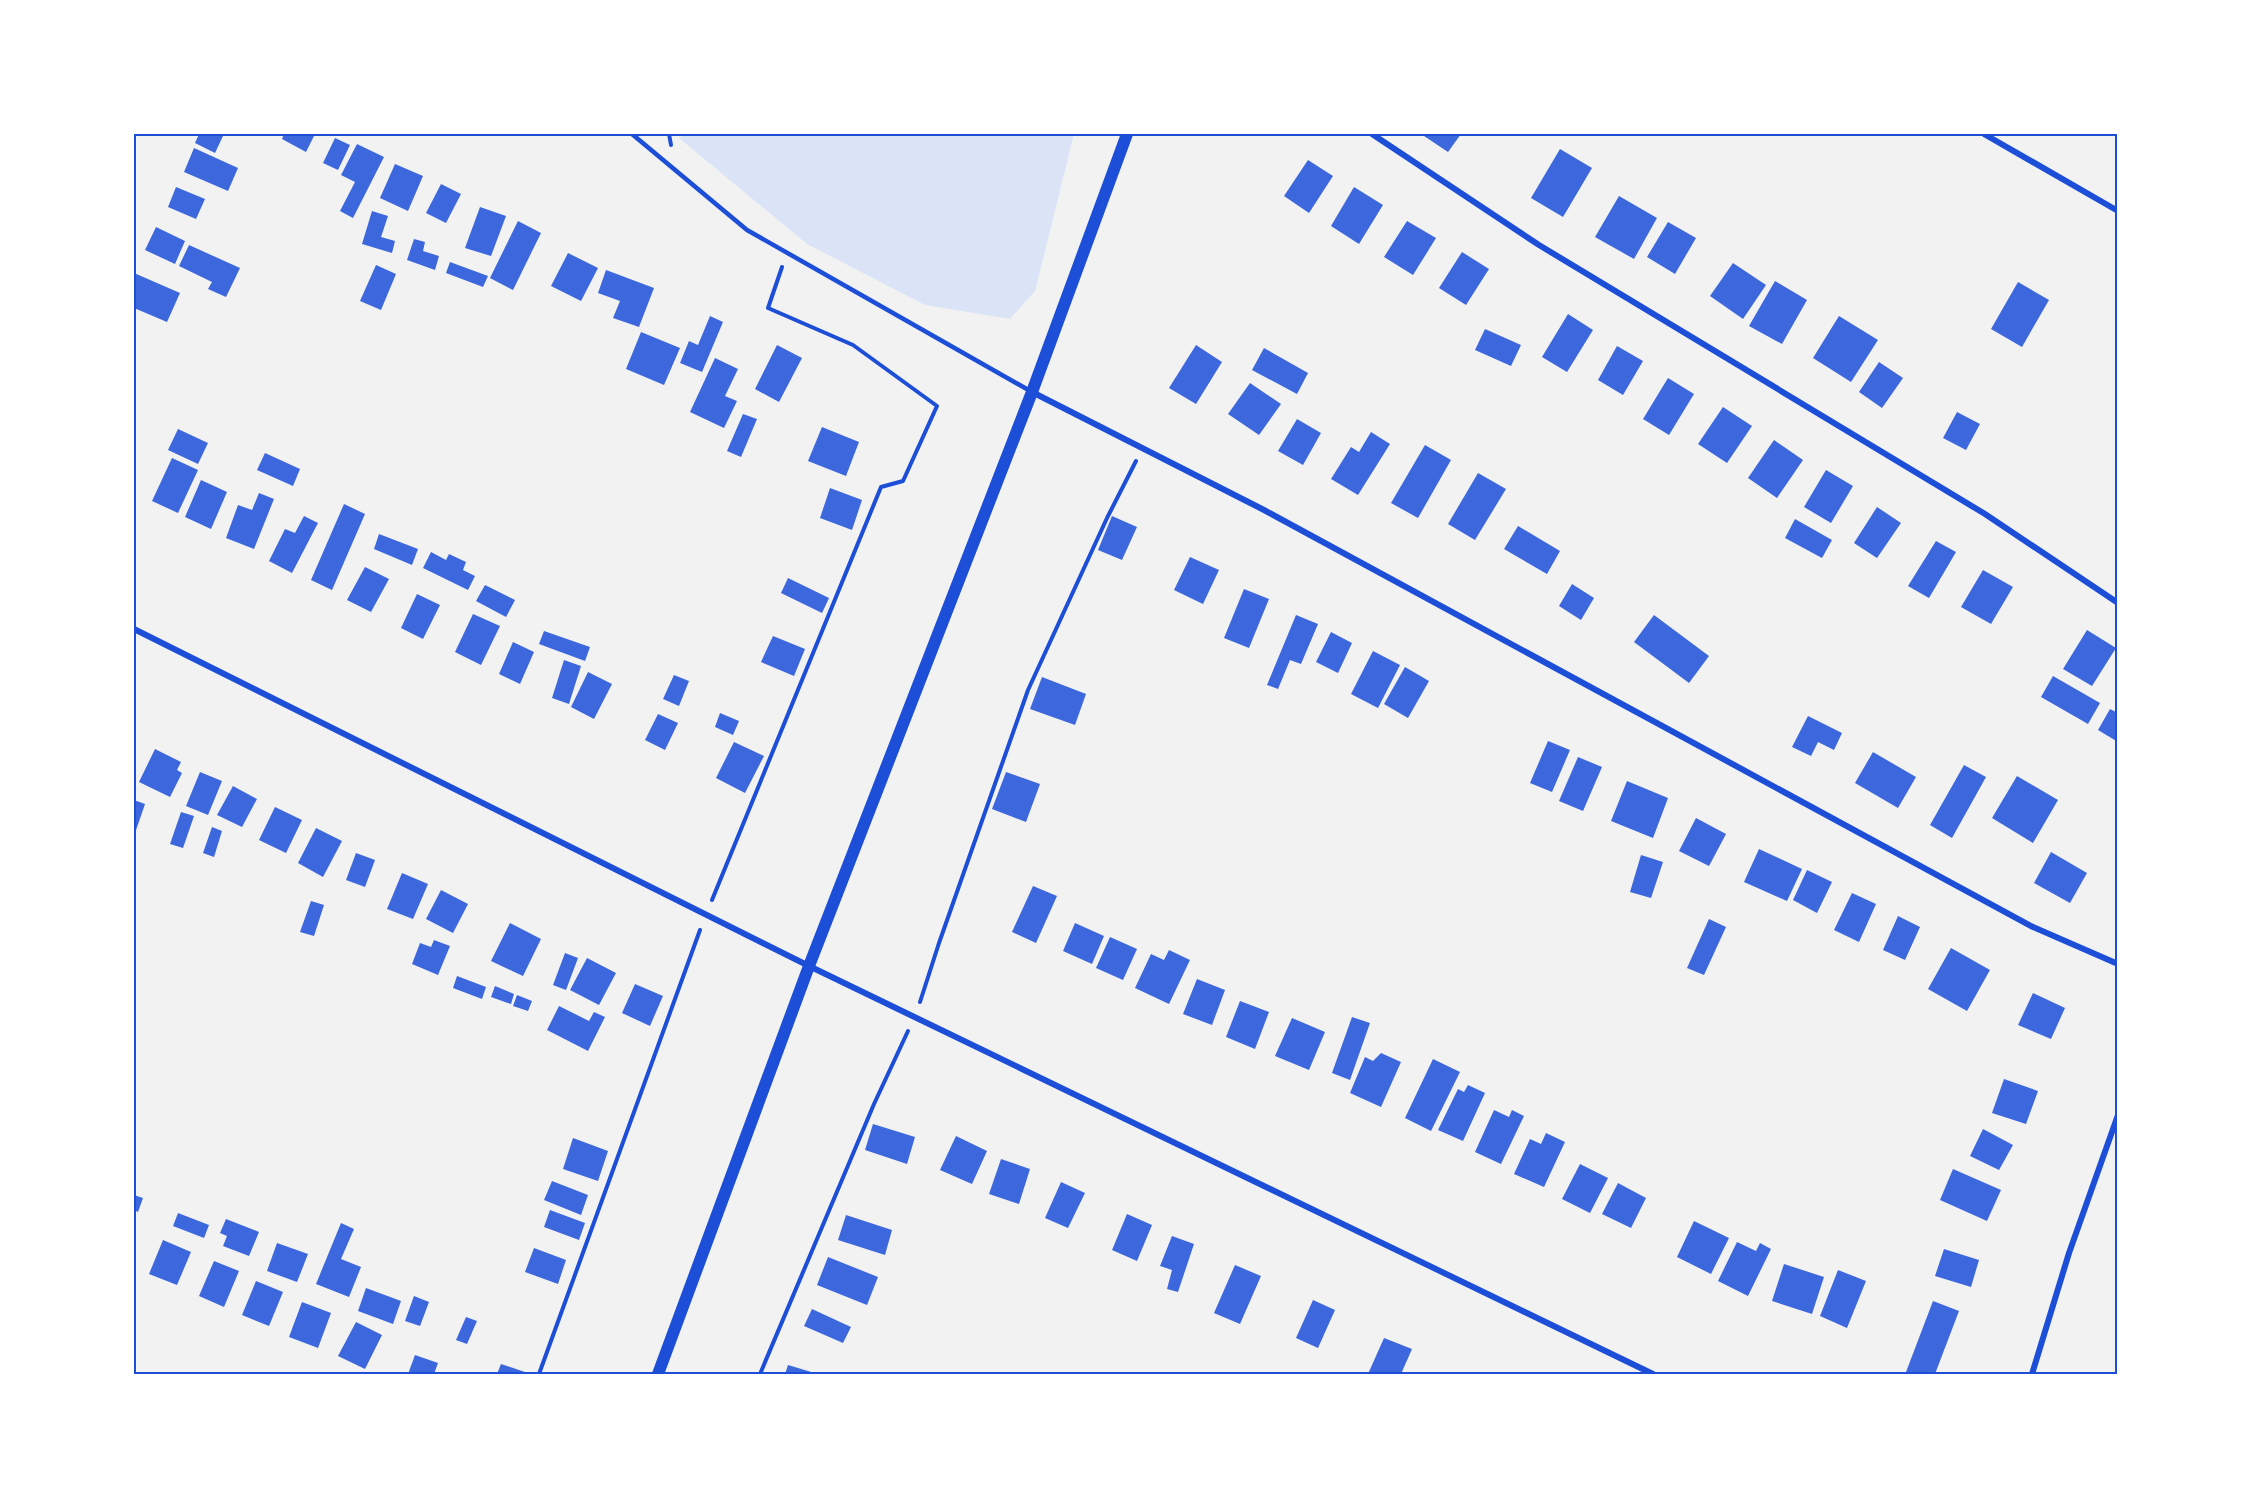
<svg xmlns="http://www.w3.org/2000/svg" width="2251" height="1508" font-family="Arial,sans-serif">
<style>
.green{fill:#dbe4f7}
.building{fill:#3d67dc}
.lines{fill:none;stroke-linecap:round;stroke-linejoin:round}
.path{stroke:#1d4ed8;stroke-width:4}
.service{stroke:#1d4ed8;stroke-width:4.5}
.minor{stroke:#1d4ed8;stroke-width:6}
.secondary{stroke:#1d4ed8;stroke-width:12}
.neatline{fill:none;stroke:#1d4ed8;stroke-width:2}
</style>
<rect width="100%" height="100%" fill="#f2f2f2"/>
<!-- green -->
<path class="green" d="M686,134H1074L1035,291L1010,319L925,305L807,244L679,138Z"/>
<!-- building -->
<g class="building">
<path d="M199,134H216L223,136L215,153L195,143Z"/>
<path d="M284,134H315L306,152L282,139Z"/>
<path d="M1421,134H1461L1448,152Z"/>
<path d="M335,138L350,145L338,170L323,163Z"/>
<path d="M357,144L384,157L353,218L340,211L355,182L341,175Z"/>
<path d="M194,148L238,168L228,191L184,172Z"/>
<path d="M1560,149L1592,168L1563,217L1531,198Z"/>
<path d="M1308,160L1333,176L1309,213L1284,196Z"/>
<path d="M395,164L423,176L408,211L380,198Z"/>
<path d="M441,184L461,194L446,223L426,213Z"/>
<path d="M176,187L205,199L196,219L168,207Z"/>
<path d="M1354,187L1383,205L1359,244L1331,226Z"/>
<path d="M1619,196L1657,218L1634,259L1595,237Z"/>
<path d="M480,207L506,216L491,256L465,248Z"/>
<path d="M372,211L388,216L381,237L395,241L392,253L362,244Z"/>
<path d="M518,221L541,233L513,290L490,278Z"/>
<path d="M1407,221L1436,238L1413,275L1384,257Z"/>
<path d="M1668,222L1696,238L1675,274L1647,257Z"/>
<path d="M156,227L185,241L175,264L145,250Z"/>
<path d="M414,239L425,242L423,251L439,256L435,270L407,260Z"/>
<path d="M189,245L240,268L226,297L208,289L212,282L179,266Z"/>
<path d="M1462,252L1489,269L1466,305L1439,288Z"/>
<path d="M568,253L598,268L581,301L551,286Z"/>
<path d="M450,262L488,276L483,287L446,273Z"/>
<path d="M1733,263L1766,285L1743,319L1710,296Z"/>
<path d="M376,265L396,274L381,310L360,301Z"/>
<path d="M606,270L654,288L639,327L613,318L620,301L598,293Z"/>
<path d="M134,273L180,293L167,322L134,308Z"/>
<path d="M1775,281L1807,300L1782,344L1749,326Z"/>
<path d="M2018,282L2049,300L2022,347L1991,329Z"/>
<path d="M1568,314L1593,330L1567,372L1542,357Z"/>
<path d="M710,316L723,322L702,372L680,363L689,341L698,345Z"/>
<path d="M1839,316L1878,340L1851,382L1813,358Z"/>
<path d="M1485,329L1521,345L1511,366L1475,350Z"/>
<path d="M641,332L680,348L664,385L626,369Z"/>
<path d="M777,345L802,358L779,402L755,389Z"/>
<path d="M1196,345L1222,362L1196,404L1169,388Z"/>
<path d="M1617,346L1643,361L1623,395L1598,380Z"/>
<path d="M1264,348L1308,373L1297,394L1252,370Z"/>
<path d="M715,358L738,369L725,396L737,401L724,428L690,412Z"/>
<path d="M1879,362L1903,378L1882,408L1859,392Z"/>
<path d="M1668,378L1694,394L1669,435L1643,419Z"/>
<path d="M1250,383L1281,404L1259,435L1228,414Z"/>
<path d="M1723,407L1752,426L1727,463L1698,444Z"/>
<path d="M1957,412L1980,424L1966,450L1943,438Z"/>
<path d="M743,414L757,419L741,457L727,451Z"/>
<path d="M1297,419L1321,433L1303,465L1278,451Z"/>
<path d="M822,427L859,442L846,476L808,461Z"/>
<path d="M178,429L208,443L198,464L168,450Z"/>
<path d="M1371,432L1390,444L1358,495L1331,479L1351,447L1359,452Z"/>
<path d="M1774,440L1803,460L1777,498L1748,478Z"/>
<path d="M1425,445L1451,460L1418,518L1391,503Z"/>
<path d="M265,453L300,469L293,486L257,470Z"/>
<path d="M172,458L198,470L178,513L152,501Z"/>
<path d="M1826,470L1853,486L1831,523L1804,507Z"/>
<path d="M1478,473L1506,489L1475,540L1448,524Z"/>
<path d="M201,480L227,492L211,529L185,517Z"/>
<path d="M830,488L862,500L852,530L820,518Z"/>
<path d="M259,493L274,499L254,549L226,538L238,505L252,510Z"/>
<path d="M344,504L365,514L332,590L311,580Z"/>
<path d="M1877,507L1901,523L1877,558L1854,543Z"/>
<path d="M304,516L318,523L292,573L269,561L285,529L295,533Z"/>
<path d="M1112,516L1137,527L1122,560L1098,550Z"/>
<path d="M1795,519L1832,540L1822,558L1785,538Z"/>
<path d="M1518,526L1560,551L1547,574L1504,549Z"/>
<path d="M379,534L418,549L412,565L374,549Z"/>
<path d="M1936,541L1956,552L1929,598L1908,586Z"/>
<path d="M431,552L446,560L449,554L466,562L463,570L475,576L468,590L423,568Z"/>
<path d="M1190,557L1219,570L1203,604L1174,590Z"/>
<path d="M365,567L389,579L371,612L347,600Z"/>
<path d="M1983,570L2013,587L1991,624L1961,607Z"/>
<path d="M788,578L829,598L822,613L781,593Z"/>
<path d="M1572,584L1594,598L1581,620L1559,606Z"/>
<path d="M485,585L515,600L506,617L476,601Z"/>
<path d="M1244,589L1269,599L1249,648L1224,638Z"/>
<path d="M417,594L440,605L423,639L401,628Z"/>
<path d="M473,614L500,626L481,665L455,652Z"/>
<path d="M1296,615L1318,624L1301,664L1290,660L1278,689L1267,685Z"/>
<path d="M1654,615L1709,656L1689,683L1634,642Z"/>
<path d="M2087,630L2116,648L2092,686L2063,669Z"/>
<path d="M544,631L590,647L585,661L539,644Z"/>
<path d="M1331,632L1352,643L1338,673L1316,662Z"/>
<path d="M773,636L805,649L794,676L761,662Z"/>
<path d="M513,642L534,652L520,684L499,674Z"/>
<path d="M1373,651L1400,665L1378,708L1351,694Z"/>
<path d="M564,660L581,666L569,704L552,698Z"/>
<path d="M1405,667L1429,681L1408,718L1384,704Z"/>
<path d="M588,672L612,684L594,719L571,707Z"/>
<path d="M674,675L689,681L679,706L663,699Z"/>
<path d="M2053,676L2100,703L2088,724L2041,697Z"/>
<path d="M1042,677L1086,694L1075,725L1030,709Z"/>
<path d="M2110,709L2118,713V742L2098,730Z"/>
<path d="M720,713L739,721L733,735L715,727Z"/>
<path d="M658,714L678,723L665,750L645,740Z"/>
<path d="M1808,716L1842,733L1834,750L1818,742L1811,756L1792,747Z"/>
<path d="M1548,741L1570,750L1552,792L1530,783Z"/>
<path d="M734,742L764,756L745,793L716,778Z"/>
<path d="M155,749L181,762L177,770L182,773L170,797L139,782Z"/>
<path d="M1873,752L1916,777L1898,808L1855,783Z"/>
<path d="M1578,757L1602,767L1583,811L1559,801Z"/>
<path d="M1964,765L1986,777L1952,838L1930,825Z"/>
<path d="M200,772L222,781L208,815L186,806Z"/>
<path d="M1006,772L1040,784L1026,822L992,809Z"/>
<path d="M2017,776L2058,800L2033,843L1992,818Z"/>
<path d="M1627,781L1668,798L1653,838L1611,821Z"/>
<path d="M233,786L257,799L242,827L217,815Z"/>
<path d="M134,800L145,804L134,836Z"/>
<path d="M275,807L302,820L286,853L259,840Z"/>
<path d="M181,812L194,816L183,848L170,844Z"/>
<path d="M1696,818L1726,834L1709,866L1679,851Z"/>
<path d="M212,827L222,831L214,857L203,853Z"/>
<path d="M316,828L342,841L323,877L298,863Z"/>
<path d="M1759,849L1802,869L1787,901L1744,882Z"/>
<path d="M2051,852L2087,873L2070,903L2034,883Z"/>
<path d="M356,853L375,860L365,887L346,880Z"/>
<path d="M1641,855L1663,862L1651,898L1630,892Z"/>
<path d="M1807,870L1832,882L1817,913L1793,900Z"/>
<path d="M402,873L428,884L413,919L387,909Z"/>
<path d="M1033,886L1057,896L1036,943L1012,932Z"/>
<path d="M441,890L468,904L453,933L426,919Z"/>
<path d="M1852,893L1876,904L1859,942L1834,930Z"/>
<path d="M311,901L324,905L314,936L300,932Z"/>
<path d="M1898,916L1920,927L1905,960L1883,950Z"/>
<path d="M1709,919L1726,927L1704,975L1687,968Z"/>
<path d="M510,923L541,939L523,976L491,961Z"/>
<path d="M1075,923L1104,936L1092,964L1063,951Z"/>
<path d="M1110,937L1137,949L1123,980L1096,968Z"/>
<path d="M434,940L450,946L438,975L412,964L420,943L431,947Z"/>
<path d="M1951,948L1990,970L1967,1011L1928,989Z"/>
<path d="M1169,950L1190,960L1169,1004L1135,988L1151,954L1164,960Z"/>
<path d="M565,953L578,958L566,990L553,985Z"/>
<path d="M587,958L616,973L599,1005L570,990Z"/>
<path d="M457,976L486,987L482,999L453,988Z"/>
<path d="M1197,979L1225,990L1212,1025L1183,1014Z"/>
<path d="M635,984L663,996L650,1026L622,1013Z"/>
<path d="M495,986L514,994L511,1004L491,997Z"/>
<path d="M2033,993L2065,1008L2051,1039L2018,1025Z"/>
<path d="M517,995L532,1001L528,1011L513,1006Z"/>
<path d="M1240,1001L1269,1012L1255,1049L1226,1037Z"/>
<path d="M559,1006L589,1021L594,1012L605,1017L588,1051L547,1030Z"/>
<path d="M1352,1017L1370,1023L1350,1080L1332,1073Z"/>
<path d="M1292,1018L1325,1032L1309,1070L1275,1056Z"/>
<path d="M1381,1053L1401,1062L1381,1107L1350,1093L1365,1057L1373,1061Z"/>
<path d="M1433,1059L1460,1072L1431,1131L1405,1118Z"/>
<path d="M2004,1079L2038,1091L2026,1124L1992,1113Z"/>
<path d="M1468,1085L1485,1093L1463,1141L1438,1130L1458,1089L1464,1092Z"/>
<path d="M1494,1110L1509,1117L1512,1110L1524,1116L1501,1164L1475,1152Z"/>
<path d="M873,1124L915,1137L907,1164L865,1150Z"/>
<path d="M1983,1129L2013,1145L1999,1170L1970,1156Z"/>
<path d="M1546,1133L1565,1142L1544,1187L1514,1174L1530,1139L1541,1144Z"/>
<path d="M956,1136L987,1151L972,1184L940,1170Z"/>
<path d="M573,1138L608,1151L598,1181L563,1169Z"/>
<path d="M1001,1159L1030,1169L1019,1204L989,1194Z"/>
<path d="M1580,1164L1608,1178L1590,1213L1562,1199Z"/>
<path d="M1953,1169L2001,1190L1987,1221L1940,1200Z"/>
<path d="M552,1181L588,1195L581,1215L544,1200Z"/>
<path d="M1061,1182L1085,1193L1068,1228L1045,1218Z"/>
<path d="M1618,1183L1646,1198L1631,1228L1602,1214Z"/>
<path d="M134,1195L143,1198L138,1212L134,1210Z"/>
<path d="M550,1210L585,1223L579,1240L544,1227Z"/>
<path d="M178,1213L209,1225L204,1238L173,1226Z"/>
<path d="M1127,1214L1152,1225L1137,1261L1112,1250Z"/>
<path d="M846,1215L892,1230L885,1255L838,1240Z"/>
<path d="M226,1219L259,1232L249,1256L223,1246L227,1236L220,1233Z"/>
<path d="M1694,1221L1729,1238L1711,1274L1677,1257Z"/>
<path d="M341,1223L354,1229L341,1259L361,1267L349,1297L316,1284Z"/>
<path d="M1172,1236L1194,1244L1178,1292L1167,1289L1172,1270L1160,1266Z"/>
<path d="M163,1240L191,1252L177,1285L149,1274Z"/>
<path d="M1737,1242L1756,1251L1760,1243L1771,1249L1748,1296L1718,1281Z"/>
<path d="M277,1243L308,1254L297,1282L267,1271Z"/>
<path d="M534,1248L566,1260L558,1284L525,1272Z"/>
<path d="M1944,1249L1979,1260L1971,1287L1935,1276Z"/>
<path d="M828,1257L878,1277L867,1305L817,1285Z"/>
<path d="M214,1261L239,1271L224,1307L199,1296Z"/>
<path d="M1784,1264L1824,1277L1812,1314L1772,1301Z"/>
<path d="M1235,1265L1261,1276L1240,1324L1214,1313Z"/>
<path d="M1838,1270L1866,1281L1847,1328L1820,1316Z"/>
<path d="M256,1281L283,1292L269,1326L242,1315Z"/>
<path d="M366,1288L401,1301L393,1324L358,1311Z"/>
<path d="M414,1296L429,1302L420,1326L405,1321Z"/>
<path d="M1313,1300L1335,1310L1318,1348L1296,1338Z"/>
<path d="M1933,1301L1959,1311L1935,1374H1913L1906,1372Z"/>
<path d="M302,1302L331,1313L318,1348L289,1337Z"/>
<path d="M812,1309L851,1327L843,1343L804,1326Z"/>
<path d="M466,1317L477,1321L467,1344L456,1340Z"/>
<path d="M356,1322L382,1335L365,1369L338,1356Z"/>
<path d="M1384,1338L1412,1349L1401,1374H1368Z"/>
<path d="M415,1355L438,1363L434,1374H408Z"/>
<path d="M501,1364L525,1372L524,1374H497Z"/>
<path d="M788,1365L818,1374H785Z"/>
</g>
<g class="lines">
<!-- path -->
<g class="path">
<path d="M669,134L671,145"/>
<path d="M712,900L881,487L903,481L937,406L853,345L768,308L782,267"/>
<path d="M920,1002L939,943L1028,690L1107,518L1136,461"/>
<path d="M539,1374L700,930"/>
<path d="M760,1374L874,1104L908,1031"/>
</g>
<!-- service -->
<path class="service" d="M632,134L747,230L1032,392"/>
<!-- minor -->
<g class="minor">
<path d="M1372,134L1539,245L1985,514L2118,603"/>
<path d="M1984,134L2118,211"/>
<path d="M1032,392L1264,510L2033,927L2118,964"/>
<path d="M134,629L809,966L1653,1374"/>
<path d="M2032,1374L2069,1253L2118,1115"/>
</g>
<!-- secondary -->
<path class="secondary" d="M658,1374L809,966L1032,392L1127,134"/>
</g>
<!-- border -->
<rect width="2251" height="1508" fill="none" stroke="#ffffff" stroke-width="270"/>
<rect x="135" y="135" width="1981" height="1238" class="neatline"/>
</svg>
